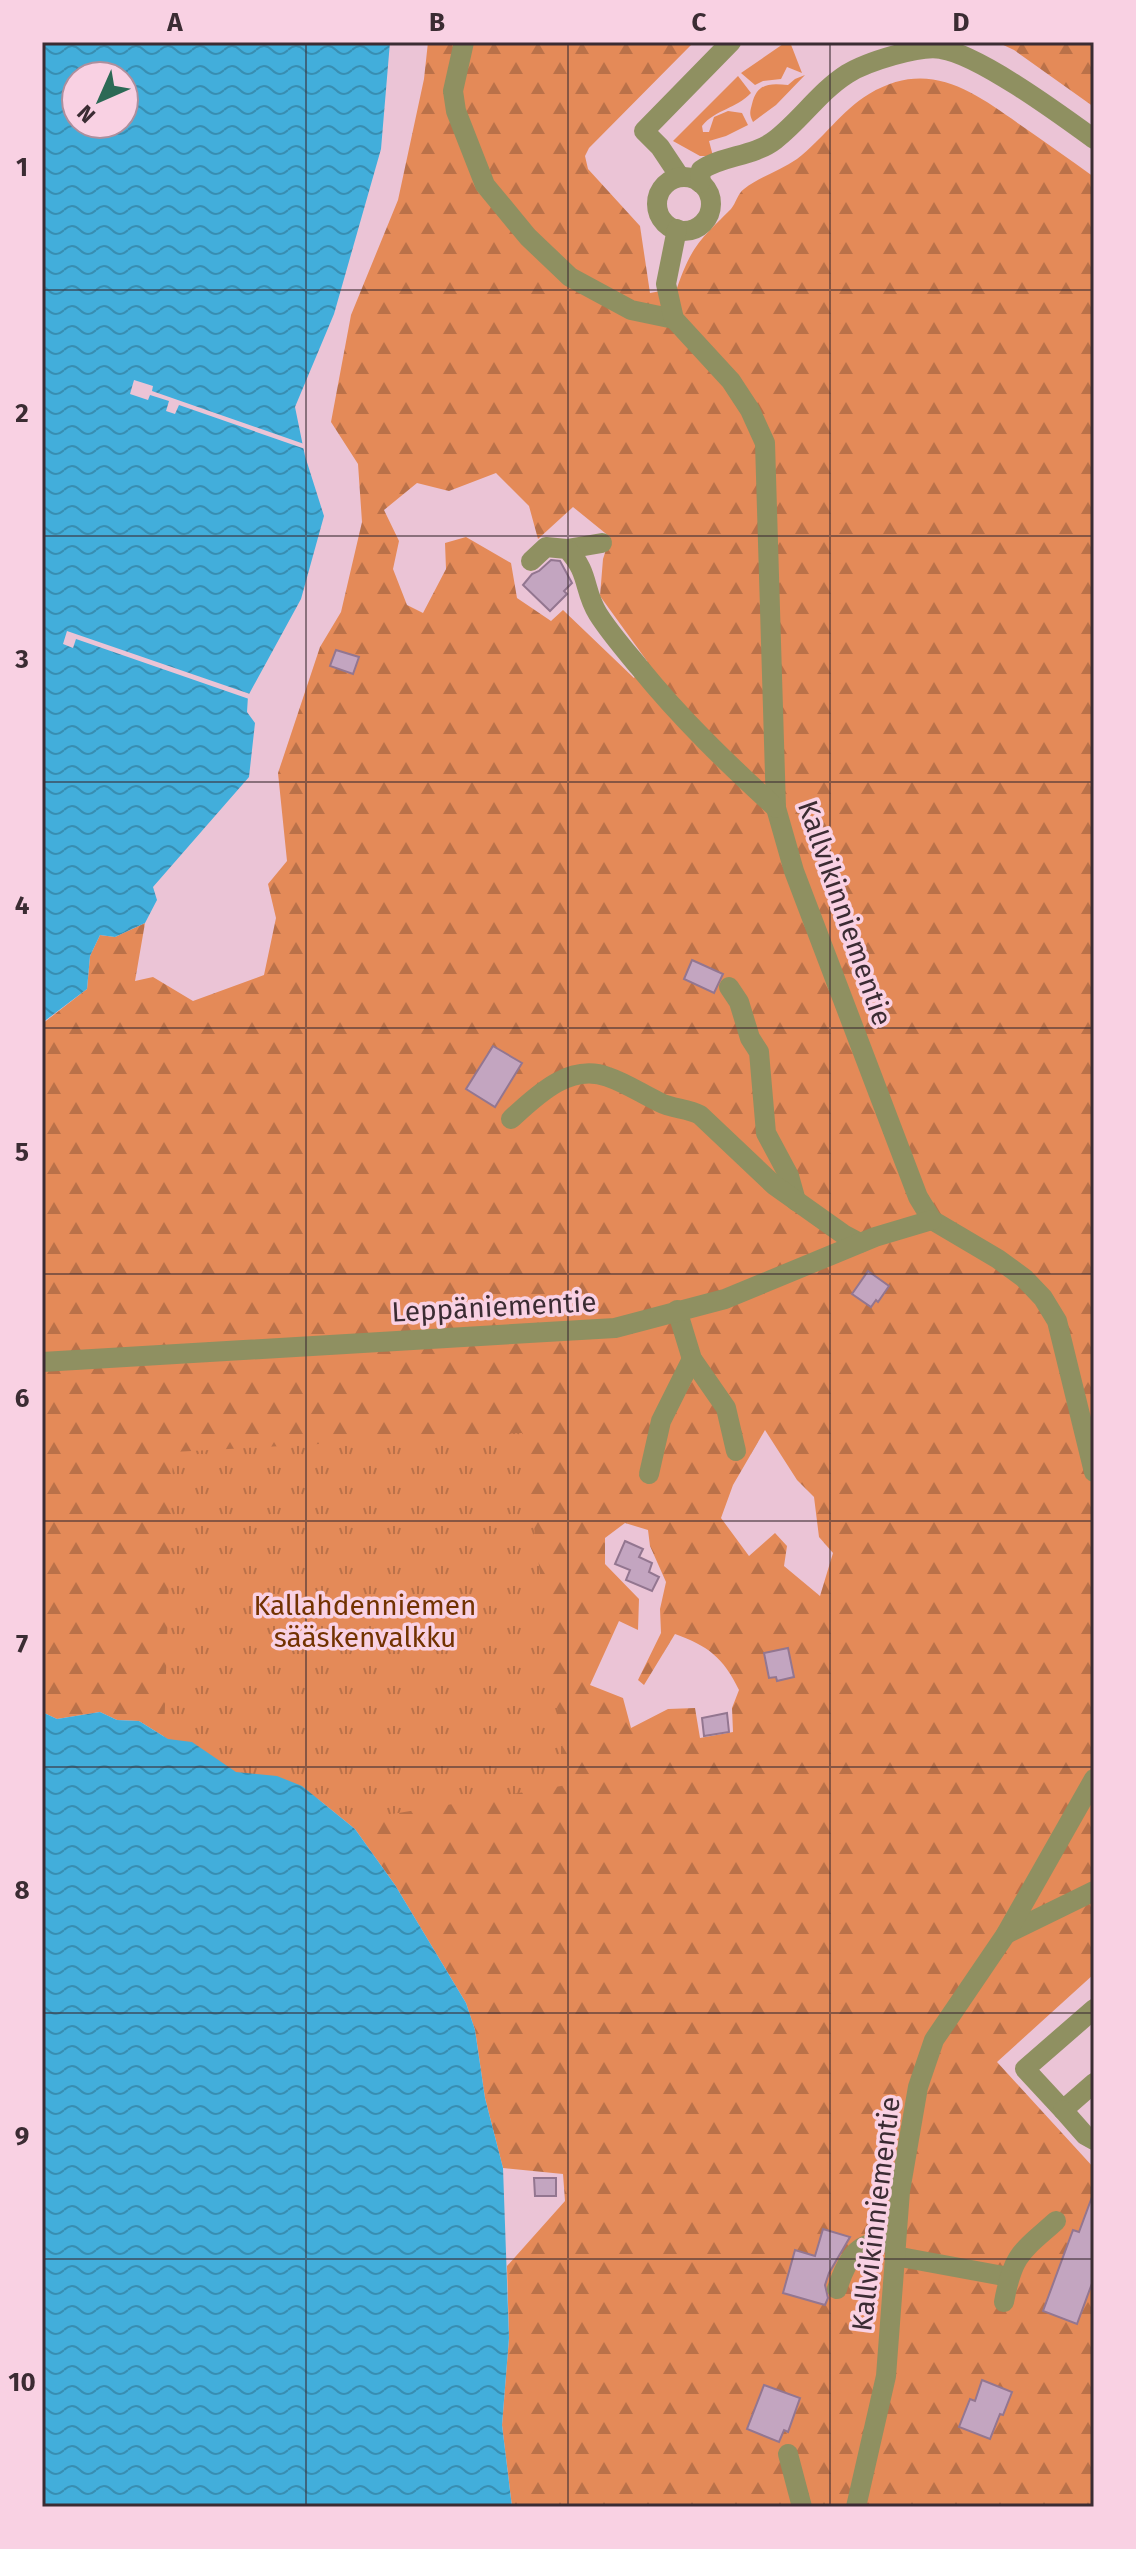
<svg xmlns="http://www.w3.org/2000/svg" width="1136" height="2549" font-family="'Fira Sans',sans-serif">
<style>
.grass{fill:#e48a58}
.forest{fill:url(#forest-firs);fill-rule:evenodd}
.park{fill:url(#park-tufts)}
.water{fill:url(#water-waves);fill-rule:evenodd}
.pier{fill:#ebc4d6}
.building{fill:#c3a5c0;stroke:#937690;stroke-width:2}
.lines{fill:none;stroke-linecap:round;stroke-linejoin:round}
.minor{stroke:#8f9061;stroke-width:20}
.grid{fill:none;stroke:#3b2c33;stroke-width:2;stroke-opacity:0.55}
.labels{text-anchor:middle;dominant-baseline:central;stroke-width:7;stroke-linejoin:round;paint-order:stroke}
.street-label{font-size:28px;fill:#3b2c33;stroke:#f9d1e3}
.park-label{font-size:28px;fill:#723201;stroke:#f9d1e3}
.neatline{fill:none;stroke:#3b2c33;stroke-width:3}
.grid-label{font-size:26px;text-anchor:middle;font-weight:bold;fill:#3b2c33}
</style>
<defs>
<pattern id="forest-firs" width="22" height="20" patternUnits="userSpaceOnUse" patternTransform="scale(2)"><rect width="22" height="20" fill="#e48a58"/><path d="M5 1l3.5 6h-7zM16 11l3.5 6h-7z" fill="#ba7149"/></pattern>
<pattern id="park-tufts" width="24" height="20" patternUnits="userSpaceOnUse" patternTransform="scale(2)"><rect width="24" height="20" fill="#e48a58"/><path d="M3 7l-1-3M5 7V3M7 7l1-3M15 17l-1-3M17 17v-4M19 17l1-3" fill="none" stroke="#ba7149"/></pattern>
<pattern id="water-waves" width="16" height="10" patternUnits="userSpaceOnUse" patternTransform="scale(2)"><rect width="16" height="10" fill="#42aedb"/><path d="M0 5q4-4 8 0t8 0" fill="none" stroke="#388eb2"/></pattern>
</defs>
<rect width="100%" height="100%" fill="#ebc4d6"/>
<!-- grass -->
<g class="grass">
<path d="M786,42H790L802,73L787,67L781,79L763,81L755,85L741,73Z"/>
<path d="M805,75L776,105L753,122C749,114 750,112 752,104C757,83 770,83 788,85L795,79Z"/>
<path d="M738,76L751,93C736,109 716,109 702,126L703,132H709L714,117L728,111L742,113L748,125L726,136L709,141L713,156H700L673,141Z"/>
</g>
<!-- forest -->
<g class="forest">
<path d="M428,42H694L589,148L585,156L588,169L640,226L650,293L677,288C692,245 700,240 731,209C736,203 738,193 744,189C759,177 780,171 797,159C823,139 841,111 869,94C928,59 971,90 1019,124C1044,141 1069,159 1094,177V1974L997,2062L1094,2168V2507H512L502,2425L509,2338L507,2266L565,2201L563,2174L503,2168L485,2098L475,2030L466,2003L395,1885L355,1829L302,1786L192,1742L168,1739L139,1721L117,1720L100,1712L57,1719L42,1712V1024L87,989L90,956L100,935L115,937L145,923L135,981L153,977L193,1001L264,975L276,918L268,884L287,861L278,773L320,647L341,612L362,522L358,464L331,422L351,315L398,200L424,79ZM496,473L529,506L538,539L573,507L610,537L603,559L600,596L647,661L634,678L563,610L551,621L517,598L511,563L466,537L445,543L446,569L423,613L407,605L393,569L399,541L384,510L417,483L449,491ZM765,1430L797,1480L814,1497L819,1537L833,1553L820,1596L784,1566L787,1546L775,1533L749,1556L721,1518L733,1485ZM625,1523L648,1530L650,1546L666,1582L660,1609L661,1633L638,1680L644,1685L675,1634C708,1646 723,1657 739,1690L732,1708L733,1732L700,1738L695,1708L668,1709L631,1728L623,1698L590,1685L619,1621L638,1630L639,1599L605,1564V1538Z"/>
<path d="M997,42H1094V107L1014,50Z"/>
</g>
<!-- park -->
<path class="park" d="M522,1433L567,1785L350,1821L318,1799L223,1770L164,1737L173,1452Z"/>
<!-- water -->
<g class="water">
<path d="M42,42H390L381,149L334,314L295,407L305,456L324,516L301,599L248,696L247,712L255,723L249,777L153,887L157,900L145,923L115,937L100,935L90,956L87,989L42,1023ZM76,76H124V124H76Z"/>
<path d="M42,1712L57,1719L100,1712L117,1720L139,1721L168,1739L192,1742L236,1772L277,1776L302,1786L355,1829L395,1885L466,2003L475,2030L485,2098L503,2168L509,2338L502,2425L512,2507H42Z"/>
</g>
<!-- pier -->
<g class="pier">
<path d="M134,380L153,386L152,391L307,445L308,450L179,405L175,414L166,411L169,401L150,395L148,400L130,394Z"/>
<path d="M67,631L253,695L252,700L76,639L73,648L63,644Z"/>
</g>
<!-- building -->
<g class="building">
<path d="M551,560L560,561L572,583L564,591L567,594L550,611L523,585L532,574L539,571Z"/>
<path d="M336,650L359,657L353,674L330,666Z"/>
<path d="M692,960L723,974L714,993L684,979Z"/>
<path d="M493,1046L522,1063L495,1107L466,1089Z"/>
<path d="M868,1271L889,1286L878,1302L876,1300L871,1307L852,1294Z"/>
<path d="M625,1541L643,1549L639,1557L652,1563L649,1572L659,1577L652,1591L626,1580L630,1570L615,1564Z"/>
<path d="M788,1648L794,1677L777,1681L776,1677L769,1678L764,1653Z"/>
<path d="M727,1713L729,1732L704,1736L702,1718Z"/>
<path d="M534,2178H556V2196H535Z"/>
<path d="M1092,2197H1094V2278L1077,2324L1043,2311L1073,2230L1079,2232Z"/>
<path d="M823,2229L850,2237L829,2273L825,2285L828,2298L825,2305L783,2293L795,2250L815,2256Z"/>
<path d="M982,2380L1012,2392L1003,2415L1000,2414L990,2439L959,2427L970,2399L975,2401Z"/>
<path d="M764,2385L800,2398L788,2432L784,2430L779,2442L747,2429Z"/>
</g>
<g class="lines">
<!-- minor -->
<g class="minor">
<path d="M464,42L453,91L456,111L485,185L528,237L570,277L631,310L674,319"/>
<path d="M680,177L660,147L644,131L731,42"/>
<circle cx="684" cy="204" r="27"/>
<path d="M700,183L701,170C723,155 753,157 775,140C801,120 819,92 847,74C866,62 920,45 941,49C978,54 1061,115 1094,139"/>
<path d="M677,229L666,284L674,319L731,381L750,410L765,443L776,808L794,871L918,1197L932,1220L998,1259L1024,1278L1043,1298L1057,1321L1094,1472"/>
<path d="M567,549L602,543"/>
<path d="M531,561L546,547L567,549C590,573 583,590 598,614C610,633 625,650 639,667C681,719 728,764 776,808"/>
<path d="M729,987L739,1002L750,1038L759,1052L766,1133L789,1176L796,1201"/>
<path d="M511,1119C536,1096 570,1062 608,1077C626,1083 642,1094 659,1102C672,1109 687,1108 700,1115L774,1185L843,1234L860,1243"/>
<path d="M677,1310L692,1359L726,1408L736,1451"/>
<path d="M42,1362L615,1328L725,1299L875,1237L932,1220"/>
<path d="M649,1474L661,1421L692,1359"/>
<path d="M1006,1934L1094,1891"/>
<path d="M1094,2009L1025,2069L1063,2110L1094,2083"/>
<path d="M1063,2110L1085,2135L1094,2140"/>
<path d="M895,2256L1009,2277"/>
<path d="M837,2289C848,2256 859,2237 896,2243"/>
<path d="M1004,2302C1013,2254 1021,2252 1056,2221"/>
<path d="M788,2454L802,2507"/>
<path d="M856,2507L886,2376L900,2191L918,2087L934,2040L1006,1934L1094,1779"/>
</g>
</g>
<!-- grid -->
<path class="grid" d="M306,42V2507M568,42V2507M830,42V2507M42,290H1094M42,536H1094M42,782H1094M42,1028H1094M42,1274H1094M42,1521H1094M42,1767H1094M42,2013H1094M42,2259H1094"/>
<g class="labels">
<!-- street labels -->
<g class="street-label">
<text transform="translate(845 913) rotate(71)">Kallvikinniementie</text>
<text transform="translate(494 1307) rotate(-3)">Leppäniementie</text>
<text transform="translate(876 2214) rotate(-83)">Kallvikinniementie</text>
</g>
<!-- park labels -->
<g class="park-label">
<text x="365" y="1605">Kallahdenniemen<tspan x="365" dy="32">sääskenvalkku</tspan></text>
</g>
</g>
<!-- border -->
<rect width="1136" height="2549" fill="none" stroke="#f9d1e3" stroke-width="88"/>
<!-- north arrow -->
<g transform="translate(100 100) rotate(225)"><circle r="38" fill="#f9d1e3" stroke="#ad8f9d" stroke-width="2"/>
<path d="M0-6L14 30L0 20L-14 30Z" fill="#2c6955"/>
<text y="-12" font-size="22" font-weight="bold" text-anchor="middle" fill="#3b2c33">N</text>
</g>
<rect x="44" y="44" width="1048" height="2461" class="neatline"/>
<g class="grid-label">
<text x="175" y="31">A</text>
<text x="437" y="31">B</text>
<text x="699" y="31">C</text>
<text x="961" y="31">D</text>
<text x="22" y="176">1</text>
<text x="22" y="422">2</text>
<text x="22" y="668">3</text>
<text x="22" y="914">4</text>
<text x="22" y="1161">5</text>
<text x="22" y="1407">6</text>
<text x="22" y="1653">7</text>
<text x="22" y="1899">8</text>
<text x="22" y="2145">9</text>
<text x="22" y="2391">10</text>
</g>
</svg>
